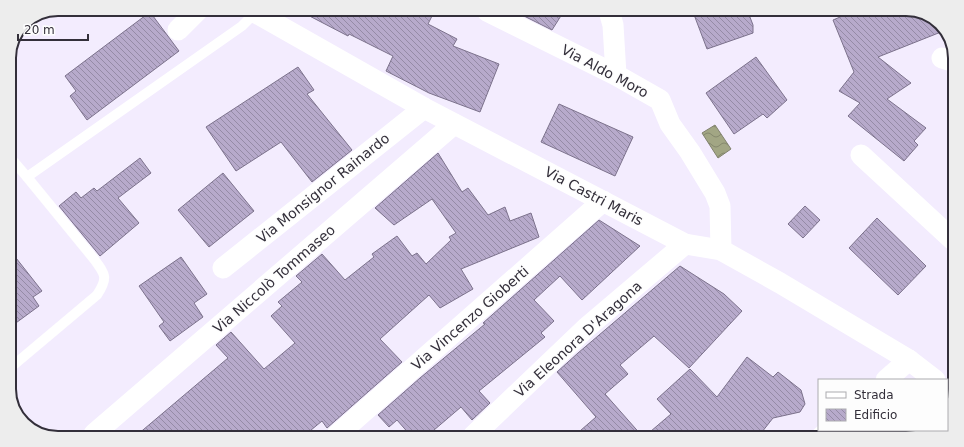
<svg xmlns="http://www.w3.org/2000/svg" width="964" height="447" font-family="'DejaVu Sans',sans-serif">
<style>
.water{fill:url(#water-waves);stroke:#81826e}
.building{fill:url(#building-back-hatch);stroke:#7c728c}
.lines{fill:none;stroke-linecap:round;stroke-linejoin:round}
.lane{stroke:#fff;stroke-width:10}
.street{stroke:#fff;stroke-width:21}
.labels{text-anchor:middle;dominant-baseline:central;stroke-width:3;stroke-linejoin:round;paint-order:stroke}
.street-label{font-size:14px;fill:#332f3a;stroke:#fdfdfd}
.rim{fill:none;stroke:#332f3a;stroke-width:2}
</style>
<defs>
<pattern id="water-waves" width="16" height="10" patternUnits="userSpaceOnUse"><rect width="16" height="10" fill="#a2a684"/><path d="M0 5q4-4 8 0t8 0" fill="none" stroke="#85886d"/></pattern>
<pattern id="building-back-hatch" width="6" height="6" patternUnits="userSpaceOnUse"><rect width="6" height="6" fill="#b7aacb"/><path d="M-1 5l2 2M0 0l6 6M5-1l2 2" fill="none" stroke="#958ba6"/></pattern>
</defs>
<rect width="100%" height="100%" fill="#f3ecfe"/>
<!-- water -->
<path class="water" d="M715,125L731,149L718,158L702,133Z"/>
<!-- building -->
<g class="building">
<path d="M298,10L421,11L432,16L428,24L457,39L453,46L499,64L480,112L429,93L386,71L393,56L349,34L348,36Z"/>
<path d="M514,11H564L552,30Z"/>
<path d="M150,12L179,51L87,120L70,96L76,91L65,76Z"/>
<path d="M693,12H748L753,25V33L707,49Z"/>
<path d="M852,12L925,13L946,30L878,57L911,83L887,99L926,128L914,141L918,145L904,161L848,116L860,103L839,91L854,72L833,20Z"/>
<path d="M756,57L787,100L767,118L763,114L734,134L706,93Z"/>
<path d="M298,67L314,90L307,94L352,150L312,182L281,142L236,171L206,127Z"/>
<path d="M559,104L633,137L615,176L541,142Z"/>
<path d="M438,153L462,192L468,188L488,215L505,207L510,221L531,213L539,237L461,269L473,289L440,308L429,295L380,339L402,362L327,428L322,421L305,435H137L228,358L216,345L231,332L264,369L295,343L271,316L282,306L278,302L302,282L296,276L322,254L345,280L374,257L372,254L397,236L412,256L417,253L426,264L451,240L449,237L456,233L432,199L394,225L375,208Z"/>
<path d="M140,158L151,173L118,198L139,223L100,256L59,206L76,192L81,198L94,188L97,191Z"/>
<path d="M223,173L254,211L209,247L178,210Z"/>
<path d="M805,206L820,220L803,238L788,224Z"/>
<path d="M877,218L926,266L898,295L849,248Z"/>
<path d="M599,220L640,246L582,300L560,276L534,300L554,321L541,333L545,337L479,391L490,403L472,420L461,407L427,436H411L397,420L389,427L378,415L420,378L485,324L483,323Z"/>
<path d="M9,249L42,291L33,297L39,306L9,328Z"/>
<path d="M181,257L207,294L194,303L203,317L170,341L159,326L164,322L139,286Z"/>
<path d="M680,266L724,294L742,311L689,368L654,336L620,365L628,374L605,394L643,437H573L596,417L557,372L578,353Z"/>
<path d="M747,357L773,377L778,372L801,390L805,404L800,412L773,418L758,437H644L671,414L657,399L690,369L717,397Z"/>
</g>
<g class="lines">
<!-- lane -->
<g class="lane">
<path d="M21,28L31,20"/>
<path d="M9,156L27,177L94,259C106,275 108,278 97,295L9,369"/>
<path d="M27,177L242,26L256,12"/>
</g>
<!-- street -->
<g class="street">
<path d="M251,10L424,108L685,244L721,250L780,283L909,360L935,380"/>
<path d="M487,11L616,75L660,100L670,124L690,152L715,193L720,206L721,250"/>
<path d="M609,11L613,25L616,75"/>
<path d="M178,30L198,10"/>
<path d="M942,58L955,62"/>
<path d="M861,155L953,240"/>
<path d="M223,268L424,108"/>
<path d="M886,380L909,360"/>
<path d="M947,389L951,393"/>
<path d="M94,434L454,124"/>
<path d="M336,436L603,201"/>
<path d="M473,436L586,328L685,244"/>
<path d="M820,438L829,430"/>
</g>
</g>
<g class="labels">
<!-- street labels -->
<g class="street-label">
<text transform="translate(605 71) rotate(28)">Via Aldo Moro</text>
<text transform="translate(323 188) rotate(-39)">Via Monsignor Rainardo</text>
<text transform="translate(594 196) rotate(28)">Via Castri Maris</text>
<text transform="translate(274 279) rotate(-41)">Via Niccolò Tommaseo</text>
<text transform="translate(470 318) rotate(-41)">Via Vincenzo Gioberti</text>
<text transform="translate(578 339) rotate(-42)">Via Eleonora D'Aragona</text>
</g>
</g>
<!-- crop -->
<path d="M0 0H964V447H0ZM58 16H906A42 42 0 0 1 948 58V389A42 42 0 0 1 906 431H58A42 42 0 0 1 16 389V58A42 42 0 0 1 58 16Z" fill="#ededed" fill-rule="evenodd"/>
<path class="rim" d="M58 16H906A42 42 0 0 1 948 58V389A42 42 0 0 1 906 431H58A42 42 0 0 1 16 389V58A42 42 0 0 1 58 16Z"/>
<!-- legend -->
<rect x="818" y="379" width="130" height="52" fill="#fdfdfd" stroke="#acabaf"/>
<rect x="826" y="392" width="20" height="6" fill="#ffffff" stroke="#acabaf"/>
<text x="854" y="399" font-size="12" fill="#332f3a">Strada</text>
<rect x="826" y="409" width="20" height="12" fill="url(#building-back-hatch)" stroke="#acabaf"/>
<text x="854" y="419" font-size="12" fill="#332f3a">Edificio</text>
<!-- scale -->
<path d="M18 34v6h70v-6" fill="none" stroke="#332f3a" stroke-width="2"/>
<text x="24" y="34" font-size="12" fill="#332f3a" stroke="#fdfdfd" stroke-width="3" paint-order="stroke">20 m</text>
</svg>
